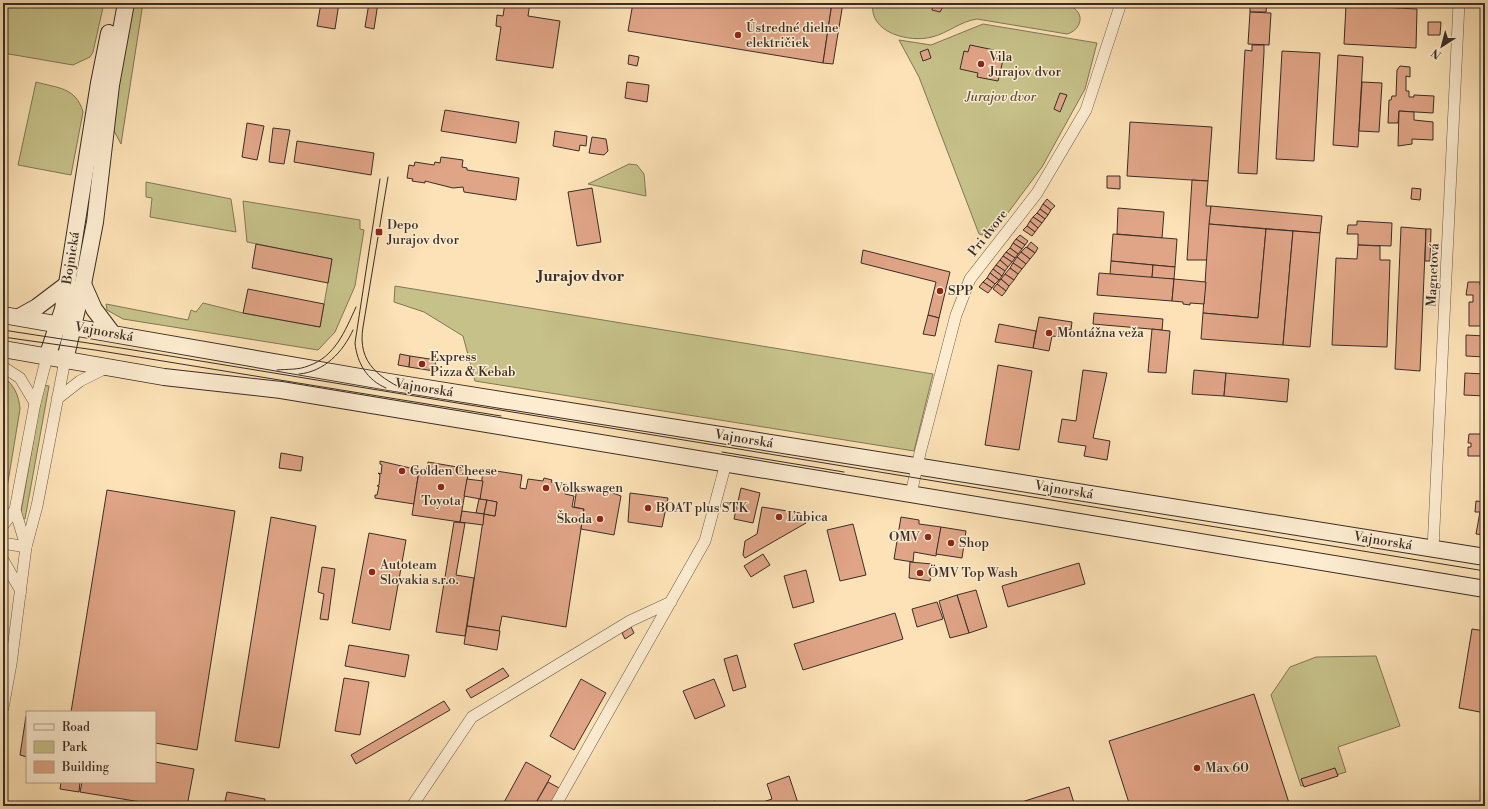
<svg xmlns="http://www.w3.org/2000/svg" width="1488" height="809" font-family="'Libre Bodoni',serif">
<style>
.green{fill:#c6c189;stroke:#807758}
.building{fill:#e0a587;stroke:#3a2d27}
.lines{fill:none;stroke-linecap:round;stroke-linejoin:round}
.street-casing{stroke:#6a5a4b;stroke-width:12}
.secondary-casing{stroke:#3a2d27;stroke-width:18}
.street{stroke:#fdecd0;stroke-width:11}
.secondary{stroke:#fdecd0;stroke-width:16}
.tram{stroke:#3a2d27;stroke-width:1}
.poi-dot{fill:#8f2418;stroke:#fdecd0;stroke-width:1.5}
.labels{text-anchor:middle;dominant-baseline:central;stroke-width:3;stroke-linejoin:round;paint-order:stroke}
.poi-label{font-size:13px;fill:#3a2d27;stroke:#fdecd0;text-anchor:start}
.park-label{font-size:13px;font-style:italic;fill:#5d5240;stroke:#fdecd0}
.street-label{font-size:13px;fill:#3a2d27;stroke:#fdecd0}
.quarter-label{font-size:15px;font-weight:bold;fill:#3a2d27;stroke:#fdecd0}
</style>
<rect width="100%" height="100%" fill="#fce2b6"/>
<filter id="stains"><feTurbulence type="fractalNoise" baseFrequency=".005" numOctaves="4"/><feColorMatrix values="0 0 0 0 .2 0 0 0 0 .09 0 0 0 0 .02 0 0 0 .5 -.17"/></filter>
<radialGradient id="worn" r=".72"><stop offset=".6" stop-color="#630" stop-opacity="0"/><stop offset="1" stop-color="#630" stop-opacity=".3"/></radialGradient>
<!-- green -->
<g class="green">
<path d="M3,3H104L93,52L90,57L73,65L3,53Z"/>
<path d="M132,3H143L121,144L112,127Z"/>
<path d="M873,3H1057C1063,4 1070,4 1075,9C1085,17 1079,31 1067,34L977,19C961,21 948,33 932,37C910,43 868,33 873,3Z"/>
<path d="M983,24L1097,43L1085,89L1042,167L990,237L979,234L919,77L899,40L931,45Z"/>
<path d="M36,82C57,88 76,87 83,112L71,175L18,165Z"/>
<path d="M629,164L637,165L644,174L646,196L588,184Z"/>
<path d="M146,182L231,199L236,232L150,217L152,198L146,197Z"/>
<path d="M243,201L360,220V229L364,230L355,286L335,332L318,350L123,319L107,310L106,304L188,320L191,310L196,312L203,303L243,313L320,327L332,259L247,242Z"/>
<path d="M395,286L933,374L914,451L475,381L463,336L424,312L394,302Z"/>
<path d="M3,377C14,384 19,396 20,409L5,500L3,503Z"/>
<path d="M43,385L49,386L25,519L20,518Z"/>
<path d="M1376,656L1400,726L1338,747L1346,772L1301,786L1271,695L1290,667L1316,657Z"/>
</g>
<!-- building -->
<g class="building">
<path d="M321,3H339L335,29L317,26Z"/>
<path d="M369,3H378L374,29L365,27Z"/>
<path d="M505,3H530L528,16L560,21L553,68L496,60L501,27L496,26L497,15L503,16Z"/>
<path d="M633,3H832L823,63L628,31Z"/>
<path d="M832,3H843L833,64L823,63Z"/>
<path d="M926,3H945L940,12L932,10L933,5Z"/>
<path d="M1250,3H1267L1266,12H1250Z"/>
<path d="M1346,5L1417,9L1416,48L1344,44Z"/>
<path d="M1250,12L1271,13L1269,45L1248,44Z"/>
<path d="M1428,22H1441L1440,35H1428Z"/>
<path d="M970,45L994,50L992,57L1003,60L998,81L977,77L978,73L960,69L964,51L968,52Z"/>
<path d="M1252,45H1264V52L1257,174L1238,173L1245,50L1252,51Z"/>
<path d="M928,49L931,58L923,61L920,52Z"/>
<path d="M1282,51L1320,53L1314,161L1276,159Z"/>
<path d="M629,55L639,57L637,66L628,64Z"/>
<path d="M1338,55L1363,57L1358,147L1333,145Z"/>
<path d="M1400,66L1410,67V77L1406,76V91H1409V97H1414V95L1434,96L1433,113L1399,111L1398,123H1388L1389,100H1391L1392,96H1396L1397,70Z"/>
<path d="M627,82L649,85L647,102L625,98Z"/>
<path d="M1362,82L1382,83L1379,132L1359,131Z"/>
<path d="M1060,93L1067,95L1060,112L1054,109Z"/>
<path d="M445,110L519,122L516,143L441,131Z"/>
<path d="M1399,111L1414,112V120L1433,122V140L1412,139V144L1398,146Z"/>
<path d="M1130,122L1212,127L1208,181L1127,176Z"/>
<path d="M247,123L264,126L257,160L242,157Z"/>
<path d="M273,128L290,130L284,164L269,162Z"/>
<path d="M555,131L587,136L586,146L580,145L579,151L553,146Z"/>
<path d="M592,137L606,139L608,151L604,155L589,153Z"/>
<path d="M297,141L374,153L371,175L294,162Z"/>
<path d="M441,157L463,160L462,167L467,168V170L519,178L516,200L464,192L463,187L453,188L425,181V183L412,181L413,179L407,178L409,165L414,166L415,162L434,165L435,162L440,163Z"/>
<path d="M1107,176H1120V189L1107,188Z"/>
<path d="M1192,180L1208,181L1206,206H1211L1208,260H1187Z"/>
<path d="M592,188L601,242L577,246L568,192Z"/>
<path d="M1412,188L1421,189L1420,200L1411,199Z"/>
<path d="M1047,199L1055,206L1051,210L1043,204Z"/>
<path d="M1043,204L1051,210L1048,215L1040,209Z"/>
<path d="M1211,206L1322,216L1320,233L1209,224Z"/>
<path d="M1118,208L1164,212L1162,238L1117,234Z"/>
<path d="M1040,209L1048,215L1045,219L1037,213Z"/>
<path d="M1037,213L1045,219L1042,223L1033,217Z"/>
<path d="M1033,217L1042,223L1038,228L1030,221Z"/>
<path d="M1030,221L1038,228L1035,232L1027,226Z"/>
<path d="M1357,221L1392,223L1391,246L1358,245V234H1347L1348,225H1357Z"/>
<path d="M1209,224L1266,229L1258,318L1203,313Z"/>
<path d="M1027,226L1035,232L1032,236L1023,230Z"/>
<path d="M1401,227L1426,229L1420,371L1395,369Z"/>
<path d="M1266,229L1293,231L1283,345L1201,339L1203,313L1258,318Z"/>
<path d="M1426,229H1431L1430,261H1425Z"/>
<path d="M1293,231L1320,233L1310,347L1283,345Z"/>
<path d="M1113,234L1177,239L1175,267L1111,261Z"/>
<path d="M1020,235L1028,241L1025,245L1016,239Z"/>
<path d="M1016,239L1025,245L1022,249L1013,243Z"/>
<path d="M1031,242L1038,248L1035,253L1027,247Z"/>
<path d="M1013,243L1022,249L1018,254L1010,248Z"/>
<path d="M256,244L332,259L328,283L252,268Z"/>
<path d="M1358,245L1380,246V260H1390L1387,347L1332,345L1336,258L1357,259Z"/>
<path d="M1026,247L1035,253L1030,259L1021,252Z"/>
<path d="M1010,248L1018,254L1015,258L1006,252Z"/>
<path d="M863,250L950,272L939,318L928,315L936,282L861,263Z"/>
<path d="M1006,252L1015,258L1012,262L1003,256Z"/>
<path d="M1021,252L1030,259L1026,264L1017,257Z"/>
<path d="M1003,256L1012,262L1008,267L1000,260Z"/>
<path d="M1017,257L1026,264L1022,269L1013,263Z"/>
<path d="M1000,260L1008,267L1005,271L996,265Z"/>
<path d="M1111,261L1153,265L1152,278L1110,274Z"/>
<path d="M1013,263L1022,269L1018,274L1010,268Z"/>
<path d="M996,265L1005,271L1002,276L993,269Z"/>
<path d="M1153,265L1175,267L1174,279L1152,278Z"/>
<path d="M1010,268L1018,274L1014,280L1005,274Z"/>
<path d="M993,269L1002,276L999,280L990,273Z"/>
<path d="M990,273L999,280L995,284L987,278Z"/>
<path d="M1099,273L1174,279L1172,301L1097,295Z"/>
<path d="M1005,274L1014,280L1009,286L1001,279Z"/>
<path d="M987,278L995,284L992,288L983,282Z"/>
<path d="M1001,279L1009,286L1006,291L997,284Z"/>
<path d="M1174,279L1206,282L1204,304L1190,303V305L1183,304V302L1172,301Z"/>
<path d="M983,282L992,288L988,293L979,287Z"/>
<path d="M1468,282H1480V285H1484L1485,326H1469V302H1473V295H1466Z"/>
<path d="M997,284L1006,291L1002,296L993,289Z"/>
<path d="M248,289L324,304L320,327L243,313Z"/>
<path d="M1094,313L1163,319L1162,330L1093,324Z"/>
<path d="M928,315L939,318L935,336L923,334Z"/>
<path d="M1039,317L1072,322L1071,330L1063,328L1061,337L1052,336L1049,351L1033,348Z"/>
<path d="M999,324L1036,331L1033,348L995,342Z"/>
<path d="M1152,329L1170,331L1166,373L1148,372Z"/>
<path d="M1466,335L1485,336V357L1466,356Z"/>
<path d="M400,354L410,356L409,367L398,365Z"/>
<path d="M410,356L436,360L434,371L409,367Z"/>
<path d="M998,365L1032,371L1019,450L985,445Z"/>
<path d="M1083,370L1107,373L1093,438L1110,441L1107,460L1084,456L1086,446L1058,442L1062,419L1076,421Z"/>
<path d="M1194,370L1226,373L1224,396L1192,394Z"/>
<path d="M1226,373L1289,379L1287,402L1224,396Z"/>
<path d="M1465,373L1485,374V396L1464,395Z"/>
<path d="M1469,434H1485V456H1468V447H1471V443H1468Z"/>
<path d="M281,453L303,457L301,471L279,468Z"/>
<path d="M380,461L419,470L414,504L375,498V495H377L379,486H377L379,485L380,475L378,473L381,474L382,465L380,464Z"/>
<path d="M428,462L469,469L460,522L412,515L419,471L426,472Z"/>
<path d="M483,469L522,475L520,488L526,489L528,479L543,481L544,478L552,480L551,482L567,485L565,494L574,496L572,507L584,509L566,627L502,616L499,631L467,626L484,514L495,516L497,502L480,499Z"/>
<path d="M467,479L483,481L480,499L464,496Z"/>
<path d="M596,487L621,496L614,535L581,529L584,509L574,507L577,488Z"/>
<path d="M741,488L760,493L753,523L734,519Z"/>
<path d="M107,490L235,511L197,750L155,743V712H71Z"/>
<path d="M630,493L668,498L662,527L628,522Z"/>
<path d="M479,499L487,500L484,514L476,513Z"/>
<path d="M487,500L497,502L495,516L484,514Z"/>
<path d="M1476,501L1485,502V535L1476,534L1480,512H1475Z"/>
<path d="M762,507L800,513L803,516L806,523L745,558L743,555L745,541L757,534Z"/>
<path d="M462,511L484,514L483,525L460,522Z"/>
<path d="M271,517L316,526L279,748L235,741Z"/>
<path d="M901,517L919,520V524L941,527L936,556L914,552L913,562L894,559Z"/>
<path d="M454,522L465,523L456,575L474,578L465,636L436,632Z"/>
<path d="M853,524L866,575L840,581L827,530Z"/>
<path d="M941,527L966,531L962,558L936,554Z"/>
<path d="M369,533L406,540L390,630L352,623Z"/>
<path d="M763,554L770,565L751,577L744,566Z"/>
<path d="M910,562L932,564L930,581L909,578Z"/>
<path d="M1079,563L1085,584L1008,607L1002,586Z"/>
<path d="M322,567L335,569L328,620L320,619L324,594L318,592Z"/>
<path d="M806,570L814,602L793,608L784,576Z"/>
<path d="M976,590L987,627L969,633L957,595Z"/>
<path d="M957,595L969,633L950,638L939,601Z"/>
<path d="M937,602L943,619L917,627L912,609Z"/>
<path d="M895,613L903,639L803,670L794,644Z"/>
<path d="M467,626L500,631L497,650L464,644Z"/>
<path d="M631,627L634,633L625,639L622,633Z"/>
<path d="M1472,629L1485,631V713L1459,708Z"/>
<path d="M349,645L409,655L405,677L345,666Z"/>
<path d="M737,655L746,687L733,691L724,659Z"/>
<path d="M503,668L509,676L471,698L466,690Z"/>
<path d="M344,678L369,682L360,735L335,731Z"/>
<path d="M581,679L606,693L574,750L550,736Z"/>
<path d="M714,679L725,706L695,719L683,691Z"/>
<path d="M1254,694L1290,806H1130L1109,741Z"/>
<path d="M444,701L450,710L356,764L351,755Z"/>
<path d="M26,716H27V757L20,755Z"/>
<path d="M155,762L194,769L187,806H165L80,792L82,782H155Z"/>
<path d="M526,762L551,776L537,801L535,806H502Z"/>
<path d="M1335,768L1338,776L1304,787L1301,779Z"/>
<path d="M789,776L799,806H751L772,799L767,784Z"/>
<path d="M61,782H80L79,792L60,789Z"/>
<path d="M548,782L561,789L552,806H545L537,801Z"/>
<path d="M1069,787L1075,806H1009Z"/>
<path d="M227,792L265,799L264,806H224Z"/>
<path d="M715,801L717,806H698Z"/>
</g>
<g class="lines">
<defs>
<g id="street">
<path d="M3,367L20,378L35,403"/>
<path d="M57,399L80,381L106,368"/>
<path d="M911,494L920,453L956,315L970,279L1037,193L1086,110L1121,3"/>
<path d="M3,525L15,510"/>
<path d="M3,543L26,547"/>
<path d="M26,546L15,510L35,403L47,357"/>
<path d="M1433,549L1459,3"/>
<path d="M3,560L21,591"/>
<path d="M3,708L11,664L26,547L37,506L65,360"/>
<path d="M412,806L472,717L630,621L671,602"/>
<path d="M555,806L705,541L726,463"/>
</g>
<g id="secondary">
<path d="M83,284L94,309L112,333"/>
<path d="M3,315L389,382L1485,557"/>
<path d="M19,317L37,307L66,285"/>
<path d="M3,349L164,377L281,390L1485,589"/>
<path d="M47,357L63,309L99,83L109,33"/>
<path d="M65,360L83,284L95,222L111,85L126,3"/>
</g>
</defs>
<!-- street casing -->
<use href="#street" class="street-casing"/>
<!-- secondary casing -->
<use href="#secondary" class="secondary-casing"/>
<!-- street -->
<use href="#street" class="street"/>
<!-- secondary -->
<use href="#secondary" class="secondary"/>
<!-- tram -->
<g class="tram">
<path d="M388,177L363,327C357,364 380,378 409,392"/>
<path d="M380,179L355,343C357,363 367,380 386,388"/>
<path d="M3,330L127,349L1485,571"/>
<path d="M3,337L95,350L501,416"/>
<path d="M277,370C287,369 299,370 308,366C335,357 345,331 356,307"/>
<path d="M299,374C324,372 343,352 353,330"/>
<path d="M722,452L844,472"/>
</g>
</g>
<!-- markers -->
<g class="poi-dot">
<circle cx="738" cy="35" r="4"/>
<circle cx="981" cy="64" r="4"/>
<rect x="375" y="228" width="8" height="8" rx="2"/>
<circle cx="940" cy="291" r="4"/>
<circle cx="1049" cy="333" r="4"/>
<circle cx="422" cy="364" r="4"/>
<circle cx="402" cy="471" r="4"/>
<circle cx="441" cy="487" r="4"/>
<circle cx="546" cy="488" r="4"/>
<circle cx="648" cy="508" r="4"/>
<circle cx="779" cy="517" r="4"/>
<circle cx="600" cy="519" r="4"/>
<circle cx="928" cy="537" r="4"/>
<circle cx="951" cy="543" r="4"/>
<circle cx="372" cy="572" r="4"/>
<circle cx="920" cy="573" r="4"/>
<circle cx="1197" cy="768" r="4"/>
</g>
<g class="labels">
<!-- poi labels -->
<g class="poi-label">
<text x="746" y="28">Ústredné dielne<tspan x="746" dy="15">električiek</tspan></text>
<text x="989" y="57">Vila<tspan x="989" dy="15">Jurajov dvor</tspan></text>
<text x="387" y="225">Depo<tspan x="387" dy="15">Jurajov dvor</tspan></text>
<text x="948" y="291">SPP</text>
<text x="1057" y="333">Montážna veža</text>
<text x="430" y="357">Express<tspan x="430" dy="15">Pizza &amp; Kebab</tspan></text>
<text x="410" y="471">Golden Cheese</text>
<text x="554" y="488">Volkswagen</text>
<text x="441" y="501" text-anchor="middle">Toyota</text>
<text x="656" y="508">BOAT plus STK</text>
<text x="787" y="517">Ľubica</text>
<text x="592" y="519" text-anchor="end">Škoda</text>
<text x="920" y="537" text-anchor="end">OMV</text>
<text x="959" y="543">Shop</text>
<text x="380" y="565">Autoteam<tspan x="380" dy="15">Slovakia s.r.o.</tspan></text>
<text x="928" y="573">ÖMV Top Wash</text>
<text x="1205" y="768">Max 60</text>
</g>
<!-- park labels -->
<g class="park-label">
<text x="1001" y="97">Jurajov dvor</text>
</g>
<!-- street labels -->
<g class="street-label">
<text transform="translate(988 233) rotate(-52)">Pri dvore</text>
<text transform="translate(71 258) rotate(-81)">Bojnická</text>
<text transform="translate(1433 275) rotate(-87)">Magnetová</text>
<text transform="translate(104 332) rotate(10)">Vajnorská</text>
<text transform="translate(424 388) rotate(9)">Vajnorská</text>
<text transform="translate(744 439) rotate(9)">Vajnorská</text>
<text transform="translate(1064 490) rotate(9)">Vajnorská</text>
<text transform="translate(1383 541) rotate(9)">Vajnorská</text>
</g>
<!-- quarter labels -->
<g class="quarter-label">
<text x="581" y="276">Jurajov dvor</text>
</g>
</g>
<!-- margin -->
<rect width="1488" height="809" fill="none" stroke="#fce2b6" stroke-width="16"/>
<rect x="4" y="4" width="1480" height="801" fill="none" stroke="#3a2d27" stroke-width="2"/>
<rect x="8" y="8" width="1472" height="793" fill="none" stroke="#3a2d27"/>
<!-- legend -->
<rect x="26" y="711" width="130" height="72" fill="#fdecd0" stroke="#afa08c"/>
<rect x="34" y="724" width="20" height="6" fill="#fdecd0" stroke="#afa08c"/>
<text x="62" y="731" font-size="12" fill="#3a2d27">Road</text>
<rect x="34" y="741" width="20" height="12" fill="#c6c189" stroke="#afa08c"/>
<text x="62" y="751" font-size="12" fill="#3a2d27">Park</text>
<rect x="34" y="761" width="20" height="12" fill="#e0a587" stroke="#afa08c"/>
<text x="62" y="771" font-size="12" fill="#3a2d27">Building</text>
<!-- north arrow -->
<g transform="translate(1442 46) rotate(216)" stroke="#fdecd0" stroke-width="3" paint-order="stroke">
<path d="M0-3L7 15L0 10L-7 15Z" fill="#3a2d27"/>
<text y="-6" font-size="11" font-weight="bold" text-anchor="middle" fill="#3a2d27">N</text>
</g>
<rect width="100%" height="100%" filter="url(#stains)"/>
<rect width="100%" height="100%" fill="url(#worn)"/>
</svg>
